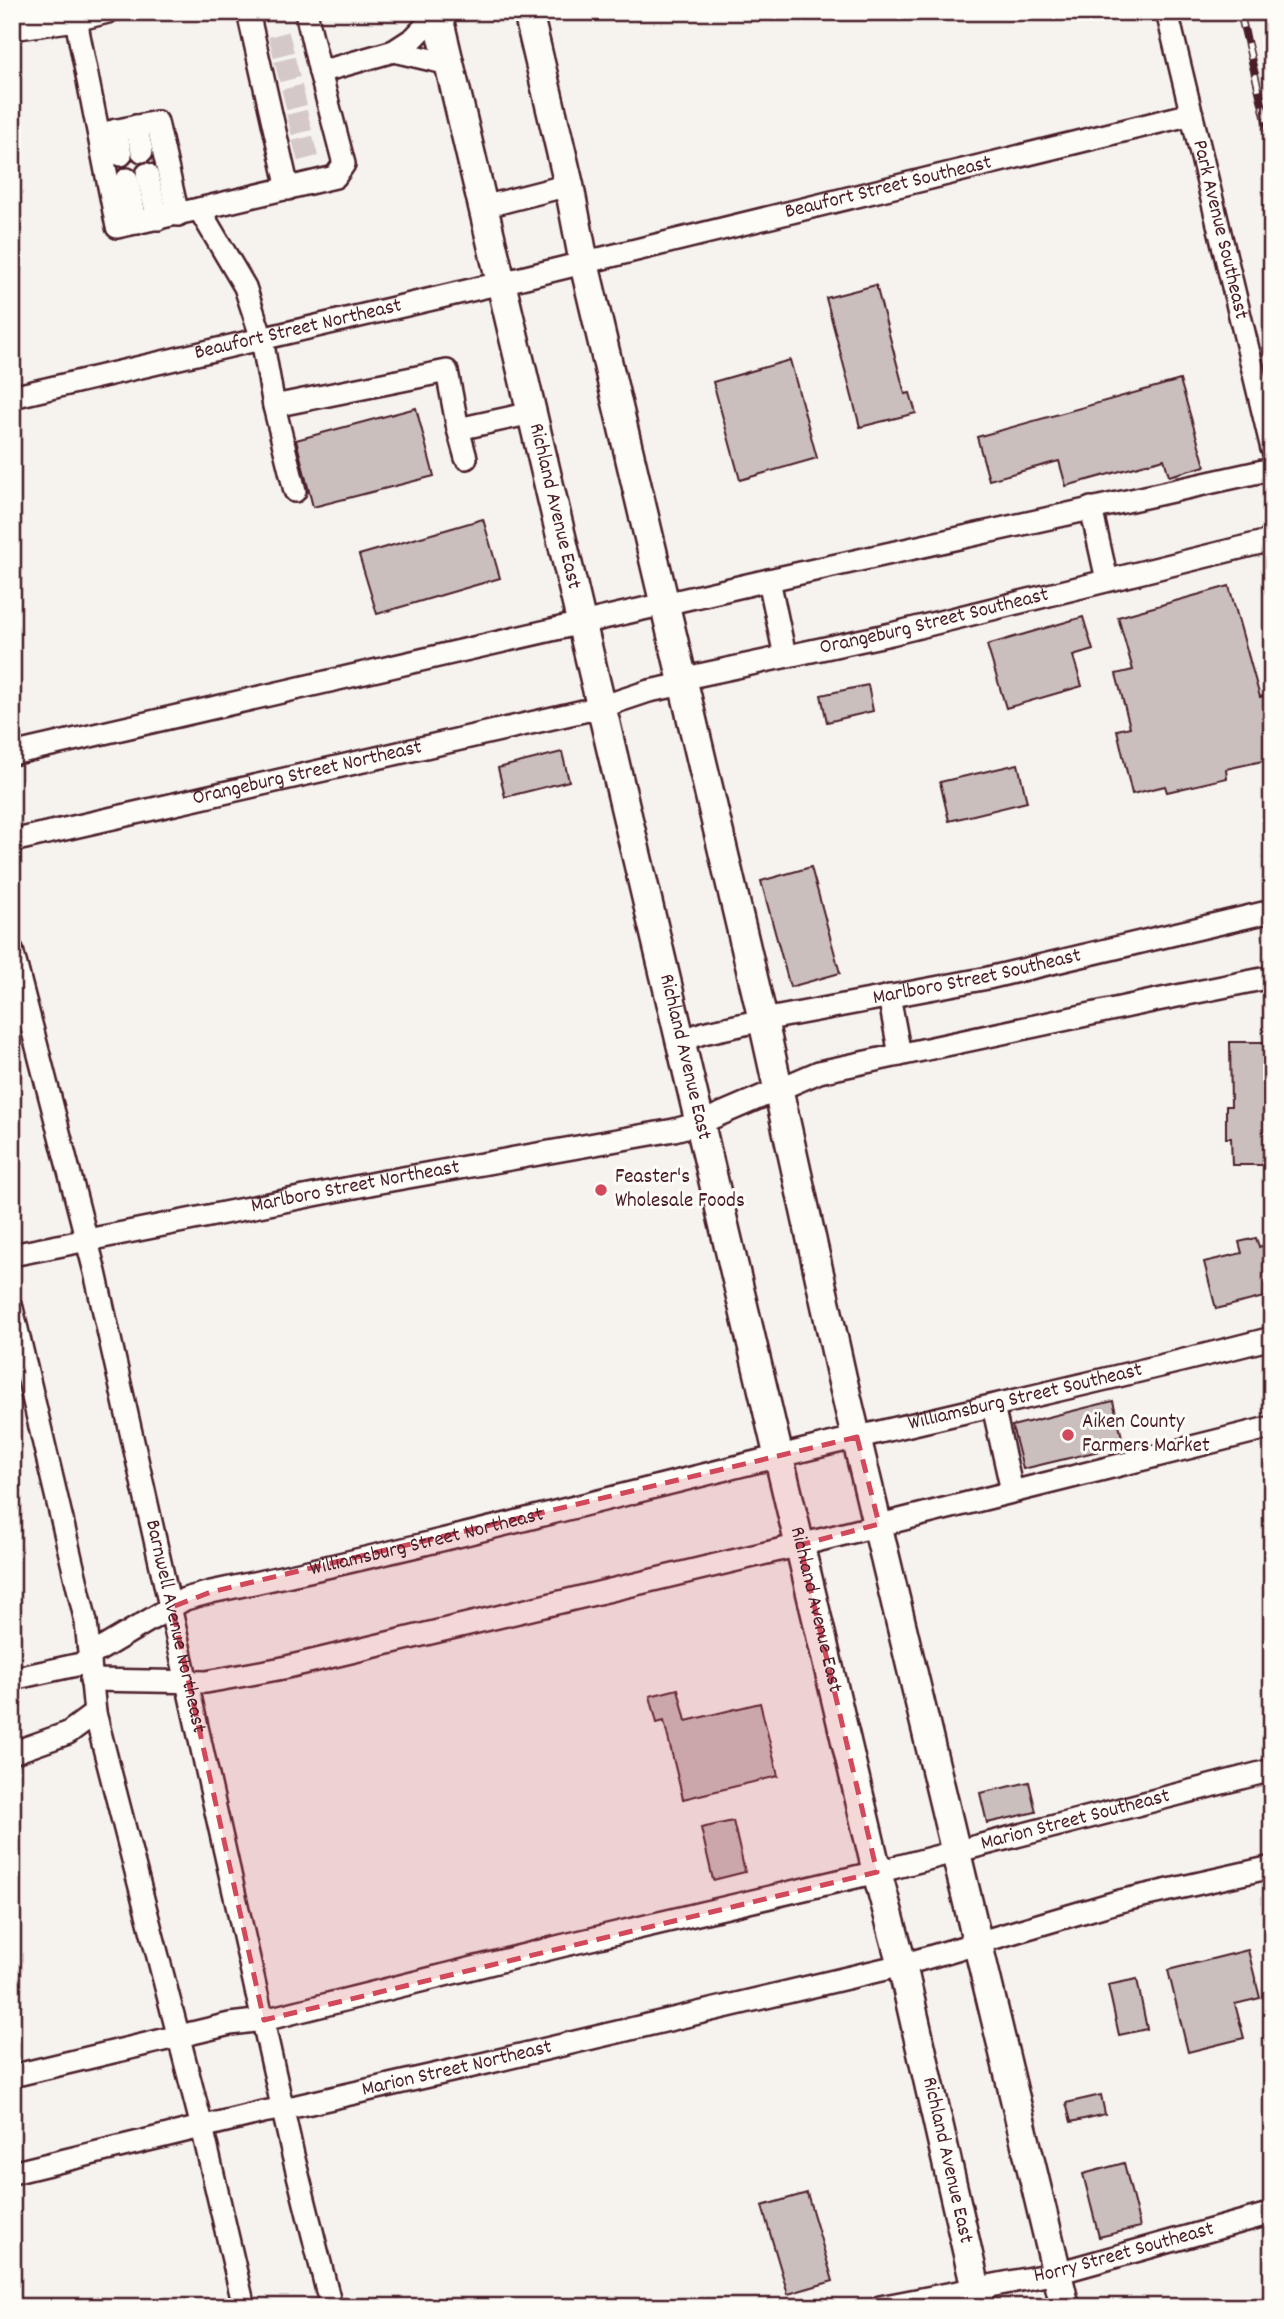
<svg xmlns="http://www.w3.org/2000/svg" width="1284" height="2319" font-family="Dekko,sans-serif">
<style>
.building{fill:#cbbfbe;stroke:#4a1f2b;stroke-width:2}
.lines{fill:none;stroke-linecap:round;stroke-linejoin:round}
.minor-tunnel{stroke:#d4c9c8;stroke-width:21;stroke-dasharray:21 10;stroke-linecap:butt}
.minor-casing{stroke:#4a1f2b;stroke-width:26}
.major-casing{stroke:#4a1f2b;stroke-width:33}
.minor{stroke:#fdfcf7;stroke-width:21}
.major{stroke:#fdfcf7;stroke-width:28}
.rail-casing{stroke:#4a1f2b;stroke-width:8}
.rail{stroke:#fdfcf7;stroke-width:5;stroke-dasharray:16;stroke-linecap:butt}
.marked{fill:#d1495b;fill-opacity:0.2;stroke:#d1495b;stroke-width:5;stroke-dasharray:14 9;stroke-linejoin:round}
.poi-dot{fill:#d1495b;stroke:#fdfcf7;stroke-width:2.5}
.labels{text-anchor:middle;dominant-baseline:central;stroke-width:6;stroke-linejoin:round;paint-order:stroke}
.street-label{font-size:21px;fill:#4a1f2b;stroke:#fdfcf7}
.poi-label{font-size:21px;fill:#4a1f2b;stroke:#fdfcf7;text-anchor:start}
</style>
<rect width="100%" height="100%" fill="#f6f3ef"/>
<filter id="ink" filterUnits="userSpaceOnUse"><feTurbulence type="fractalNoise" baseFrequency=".0143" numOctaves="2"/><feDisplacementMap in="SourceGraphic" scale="14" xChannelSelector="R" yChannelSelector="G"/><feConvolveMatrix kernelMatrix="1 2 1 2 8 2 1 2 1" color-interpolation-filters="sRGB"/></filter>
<g filter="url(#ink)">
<!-- building -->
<g class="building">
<path d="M876,285L905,394L910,393L916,413L860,427L826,298Z"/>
<path d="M790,360L817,458L740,480L713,382Z"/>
<path d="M1180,380L1205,466L1169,476L1164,459L1066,486L1059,461L989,480L977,437Z"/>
<path d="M416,408L434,476L313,507L296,440Z"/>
<path d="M483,519L500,578L377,614L359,555Z"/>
<path d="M1229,586L1260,697L1272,694V759L1226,769L1227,778L1167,792L1165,786L1132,794L1117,730L1130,727L1116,674L1133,670L1118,617Z"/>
<path d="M1083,617L1093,650L1073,656L1082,686L1006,708L987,645Z"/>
<path d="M868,685L873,711L827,722L821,695Z"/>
<path d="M562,752L569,781L505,797L498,768Z"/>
<path d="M1018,764L1027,802L949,821L940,782Z"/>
<path d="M811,867L840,973L790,987L761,881Z"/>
<path d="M1230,1042H1268L1270,1165H1232L1231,1138H1226V1106H1231Z"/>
<path d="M1256,1238L1259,1247L1272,1243V1295L1216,1309L1204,1262L1242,1253L1239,1242Z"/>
<path d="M1113,1401L1124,1445L1023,1469L1012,1426Z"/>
<path d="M678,1689L686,1721L760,1703L778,1776L683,1799L664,1721L657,1723L650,1696Z"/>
<path d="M1029,1782L1036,1812L987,1823L980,1793Z"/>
<path d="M733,1821L745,1872L713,1880L701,1828Z"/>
<path d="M1248,1950L1260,1998L1235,2004L1244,2038L1188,2052L1168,1970Z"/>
<path d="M1137,1979L1147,2029L1119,2035L1108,1985Z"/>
<path d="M1101,2095L1105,2114L1071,2122L1066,2103Z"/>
<path d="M1124,2163L1140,2227L1099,2237L1083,2174Z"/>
<path d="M807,2193L833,2281L788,2294L762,2206Z"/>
</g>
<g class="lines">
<!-- minor-tunnel -->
<g class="minor-tunnel">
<path d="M271,47L294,41"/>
<path d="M277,72L301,66"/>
<path d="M284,100L308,94"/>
<path d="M289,125L313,119"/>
<path d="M295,151L319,145"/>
</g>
<defs>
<g id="minor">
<path d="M108,12L76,20L117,227L199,209L245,287L262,339L274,406L447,371L458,429L532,413"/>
<path d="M248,12L288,189"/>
<path d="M306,12L320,72L394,51L414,38L437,14"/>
<path id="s1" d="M1167,12L1272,449"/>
<path d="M12,29L76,20"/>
<path d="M394,51L449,64"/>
<path d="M136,126L142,151"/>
<path d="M116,130L121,155"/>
<path d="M99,134L157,122L178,215"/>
<path d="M147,174L158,219"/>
<path d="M127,179L137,223"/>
<path d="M483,207L569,185"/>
<path d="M199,209L335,177L344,164L320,72"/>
<path id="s2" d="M12,397L501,283L1192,114"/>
<path d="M274,406L295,491"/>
<path d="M458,429L466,458"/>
<path d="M1091,508L1107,580"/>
<path d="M769,580L785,656"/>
<path d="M12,754L769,580L1272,469"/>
<path id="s3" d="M12,841L601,707L649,691L684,684L690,677L891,634L1272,540"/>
<path id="s4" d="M12,950L95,1272L293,2155L331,2307"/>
<path d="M889,996L900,1055"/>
<path id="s5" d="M681,1041L703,1033L763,1020L988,978L1272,911"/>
<path id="s6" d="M12,1255L380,1182L674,1130L700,1123L819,1072L1157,1000L1272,977"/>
<path d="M12,1308L86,1622L95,1713L202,2127L244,2307"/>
<path d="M993,1406L1012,1491"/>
<path id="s7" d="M89,1656L185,1599L211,1592C401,1553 588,1503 776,1457C941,1416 1107,1381 1272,1338"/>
<path d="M12,1679L90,1662"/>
<path d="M91,1680L206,1682L283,1668L800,1545L1272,1427"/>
<path d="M12,1753L68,1733L95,1713"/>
<path id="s8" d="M12,2076L230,2024L264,2020L561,1946L877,1872L1272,1770"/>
<path id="s9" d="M12,2173L263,2112L297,2106L482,2064L902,1965L1120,1901L1272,1867"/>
<path id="s10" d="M880,2307L1057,2273L1272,2213"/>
<path d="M1269,2307L1272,2306"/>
</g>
<g id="major">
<path id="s11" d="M437,12L877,1872L902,1965L980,2307"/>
<path d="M528,12L569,185L584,263L763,1020L842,1378L1065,2307"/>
</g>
</defs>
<!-- minor casing -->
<use href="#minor" class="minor-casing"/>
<!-- major casing -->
<use href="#major" class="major-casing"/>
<!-- minor -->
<use href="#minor" class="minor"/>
<!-- major -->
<use href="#major" class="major"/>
<defs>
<path id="rail" d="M1240,12L1272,145"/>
</defs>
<!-- rail casing -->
<use href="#rail" class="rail-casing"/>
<!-- rail -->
<use href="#rail" class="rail"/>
</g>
</g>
<!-- marked area -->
<path class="marked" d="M857,1437L879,1524L800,1545L877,1872L264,2020L172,1607L211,1592Z"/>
<!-- markers -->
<g class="poi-dot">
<circle cx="601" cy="1190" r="7"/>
<circle cx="1068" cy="1435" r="7"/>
</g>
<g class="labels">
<!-- street labels -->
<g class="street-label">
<text stroke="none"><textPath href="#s2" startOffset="901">Beaufort Street Southeast</textPath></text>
<text stroke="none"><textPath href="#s1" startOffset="224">Park Avenue Southeast</textPath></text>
<text stroke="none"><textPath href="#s2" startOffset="294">Beaufort Street Northeast</textPath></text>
<text stroke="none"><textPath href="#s11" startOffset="508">Richland Avenue East</textPath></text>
<text stroke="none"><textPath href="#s3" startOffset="950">Orangeburg Street Southeast</textPath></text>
<text stroke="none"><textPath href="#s3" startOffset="303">Orangeburg Street Northeast</textPath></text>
<text stroke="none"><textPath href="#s5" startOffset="303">Marlboro Street Southeast</textPath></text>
<text stroke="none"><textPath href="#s11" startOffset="1074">Richland Avenue East</textPath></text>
<text stroke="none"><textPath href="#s6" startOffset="350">Marlboro Street Northeast</textPath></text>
<text stroke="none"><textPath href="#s7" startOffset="976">Williamsburg Street Southeast</textPath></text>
<text stroke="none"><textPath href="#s7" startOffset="360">Williamsburg Street Northeast</textPath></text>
<text stroke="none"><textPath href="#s11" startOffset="1642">Richland Avenue East</textPath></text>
<text stroke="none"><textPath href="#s4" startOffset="696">Barnwell Avenue Northeast</textPath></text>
<text stroke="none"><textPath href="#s8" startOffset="1094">Marion Street Southeast</textPath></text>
<text stroke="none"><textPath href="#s9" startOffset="457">Marion Street Northeast</textPath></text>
<text stroke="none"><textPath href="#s11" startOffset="2208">Richland Avenue East</textPath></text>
<text stroke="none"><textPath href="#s10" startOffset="250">Horry Street Southeast</textPath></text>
</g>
<!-- poi labels -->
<g class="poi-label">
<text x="615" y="1178">Feaster's<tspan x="615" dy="24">Wholesale Foods</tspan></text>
<text x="1082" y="1423">Aiken County<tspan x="1082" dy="24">Farmers Market</tspan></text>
</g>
</g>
<!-- margin -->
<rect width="1284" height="2319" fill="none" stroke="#fdfcf7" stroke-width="42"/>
<rect x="21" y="21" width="1242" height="2277" fill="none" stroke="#4a1f2b" stroke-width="2.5" filter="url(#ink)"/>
</svg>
